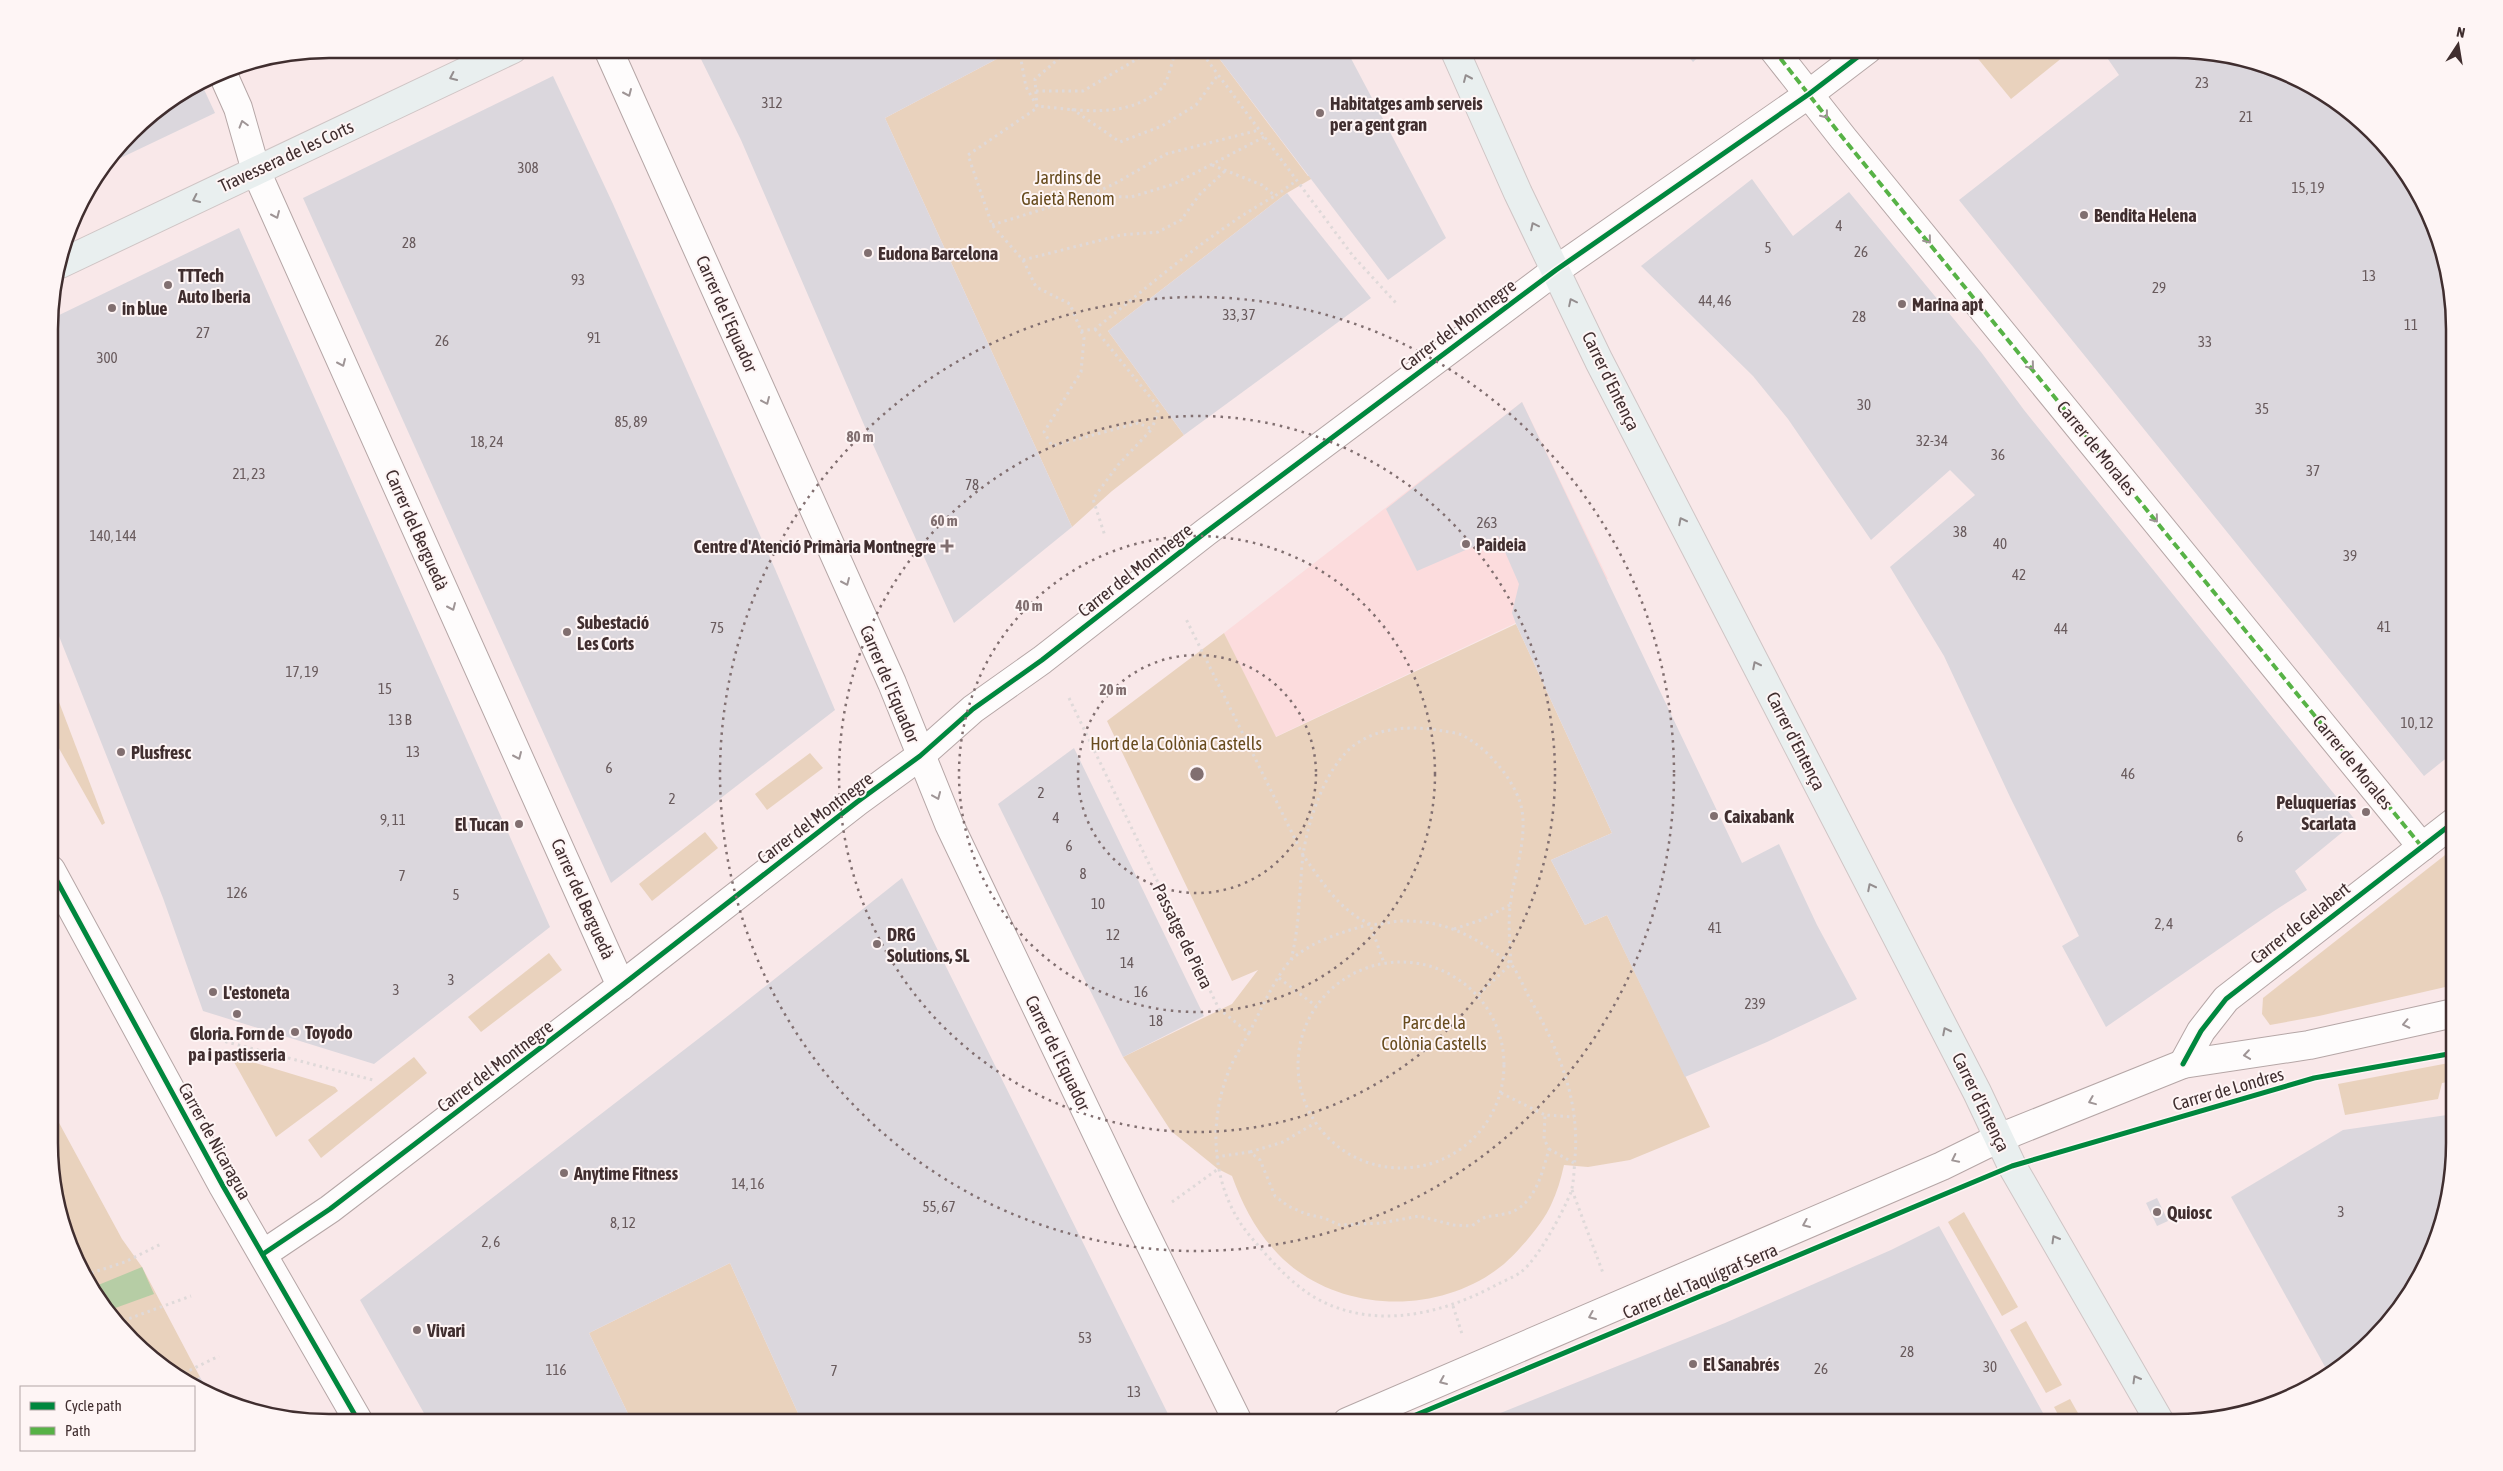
<svg xmlns="http://www.w3.org/2000/svg" width="2503" height="1471" font-family="'Asap Condensed',sans-serif">
<style>
.built{fill:#fcdcdd}
.green{fill:#e9d2bd}
.water{fill:#b6cda5}
.building{fill:#dbd7dd}
.lines{fill:none;stroke-linecap:round;stroke-linejoin:round}
.minor-casing{stroke:#b5a6a6;stroke-width:30}
.major-casing{stroke:#cfc5c5;stroke-width:30}
.path{stroke:#dfd9d9;stroke-width:3;stroke-dasharray:2.5 4;stroke-linecap:butt}
.minor{stroke:#fefcfc;stroke-width:28}
.major{stroke:#e9efef;stroke-width:28}
.quiet{stroke:#57b246;stroke-width:4;stroke-dasharray:8 4;stroke-linecap:butt}
.cycleway-casing{stroke:#fef5f5;stroke-width:8}
.cycleway{stroke:#00873e;stroke-width:5}
.oneway{stroke:#948e8f}
.oneway2{stroke:#9f9596}
.ring{fill:none;stroke:#816f70;stroke-width:2.5;stroke-dasharray:2.5 5}
.poi-dot{fill:#816f70;stroke:#fef5f5;stroke-width:2}
.labels{text-anchor:middle;dominant-baseline:central;stroke-width:4;stroke-linejoin:round;paint-order:stroke}
.number-label{font-size:15px;fill:#685a5c}
.poi-label{font-size:18px;font-weight:bold;fill:#402e2f;stroke:#fef5f5;text-anchor:start}
.street-label{font-size:18px;fill:#402e2f;stroke:#fef5f5}
.park-label{font-size:18px;fill:#674b1d;stroke:#fef5f5}
.rim{fill:none;stroke:#402e2f;stroke-width:2.5}
.centre{fill:#816f70;stroke:#fef5f5;stroke-width:2.5}
.ring-label{font-size:15px;text-anchor:middle;font-weight:bold;fill:#816f70;stroke:#fef5f5;stroke-width:4;stroke-linejoin:round;paint-order:stroke}
</style>
<rect width="100%" height="100%" fill="#f9e8e9"/>
<!-- built -->
<path class="built" d="M1522,402L1608,579L1275,737L1224,633Z"/>
<!-- green -->
<g class="green">
<path d="M1006,49H1212L1308,176L1318,175L1287,193L1108,331L1184,435L1112,491L1072,527L885,118L1008,53Z"/>
<path d="M1970,49H2073L2011,99Z"/>
<path d="M1516,624L1612,833L1551,860L1585,925L1607,915L1710,1127L1630,1160L1588,1167L1564,1165C1561,1179 1557,1192 1551,1205C1543,1223 1519,1251 1504,1264C1440,1317 1336,1314 1278,1254C1256,1231 1243,1206 1232,1176L1218,1169L1171,1131L1123,1057L1232,1004L1258,970L1232,981L1107,721L1224,633L1276,737Z"/>
<path d="M51,681L105,823L102,825L51,734Z"/>
<path d="M810,753L823,768L767,810L755,794Z"/>
<path d="M705,832L718,848L652,901L639,884Z"/>
<path d="M2454,848V985L2319,1016L2270,1025L2262,1014L2263,998Z"/>
<path d="M549,953L562,970L481,1032L468,1017Z"/>
<path d="M414,1057L427,1073L321,1158L308,1140Z"/>
<path d="M239,1058L335,1087L338,1091L276,1137L234,1062Z"/>
<path d="M2454,1062V1081L2442,1083L2438,1099L2345,1115L2338,1084Z"/>
<path d="M51,1108L122,1239L142,1267L200,1377L187,1383L131,1340L96,1298L64,1233L51,1179Z"/>
<path d="M1964,1212L2018,1307L2002,1316L1948,1222Z"/>
<path d="M730,1263L802,1422H632L589,1333Z"/>
<path d="M2026,1321L2062,1385L2046,1393L2010,1330Z"/>
<path d="M2070,1399L2083,1422H2062L2054,1407Z"/>
</g>
<!-- water -->
<path class="water" d="M142,1267L154,1294L107,1311L91,1288Z"/>
<!-- building -->
<g class="building">
<path d="M696,49H1006L1008,53L885,118L1072,527L954,623L865,427L741,140Z"/>
<path d="M1212,49H1346L1446,238L1388,280Z"/>
<path d="M1682,49H1707L1693,62Z"/>
<path d="M2101,49H2175L2247,58L2315,86L2347,111L2427,210L2439,239L2454,310V752L2424,776L1959,200L2119,75Z"/>
<path d="M553,76L613,204L775,569L835,710L611,883L303,198Z"/>
<path d="M201,83L215,113L110,163L144,118Z"/>
<path d="M1752,179L1793,236L1849,192L1981,352L2024,410L2356,821L2295,871L2307,890L2274,911L2106,1027L2062,946L2079,936L2011,799L1944,656L1890,567L1975,495L1950,470L1871,540L1788,419L1753,376L1641,266Z"/>
<path d="M1287,193L1371,298L1184,435L1108,331Z"/>
<path d="M239,228L550,927L374,1064L203,1011L163,898L51,616V319Z"/>
<path d="M1522,402L1742,863L1779,844L1817,925L1857,999L1767,1042L1685,1077L1607,915L1585,925L1551,860L1612,833L1516,624L1512,613L1519,584L1498,536L1417,571L1386,509Z"/>
<path d="M1074,748L1204,1016L1123,1057L998,804Z"/>
<path d="M902,878L1172,1422H802L730,1263L589,1333L632,1422H429L360,1300L724,1019Z"/>
<path d="M2454,1114V1160L2439,1232L2417,1283L2372,1340L2329,1374L2231,1197L2343,1130Z"/>
<path d="M2157,1198L2168,1221L2157,1226L2146,1203Z"/>
<path d="M1939,1226L2048,1422H1478L1725,1323L1891,1250Z"/>
<path d="M200,1377L209,1393L187,1383Z"/>
</g>
<g class="lines">
<defs>
<g id="minor">
<path d="M608,49L892,683L949,824L1132,1207L1238,1422"/>
<path d="M1773,49L1843,138L2422,847"/>
<path d="M221,70L238,108L256,171L621,986"/>
<path d="M51,870L223,1186L359,1422"/>
<path d="M2183,1064L2201,1031L2226,999L2454,822"/>
<path d="M263,1254L330,1209L621,986L857,802L920,756L973,709L1042,660L1206,532L1556,270L1809,94L1868,49"/>
<path d="M1347,1422L1942,1166L1999,1138L2183,1064L2309,1045L2454,1013"/>
</g>
<g id="major">
<path d="M1454,49L1518,193L1599,361L1977,1092L2012,1166L2160,1422"/>
<path d="M60,264L513,49"/>
</g>
</defs>
<!-- minor casing -->
<use href="#minor" class="minor-casing"/>
<!-- major casing -->
<use href="#major" class="major-casing"/>
<!-- path -->
<g class="path">
<path d="M1019,49L1026,87L1037,106C1078,110 1128,120 1162,88C1168,82 1173,58 1176,49"/>
<path d="M1070,49L1035,79L1037,108L968,155L992,225L1023,260L1036,287L1070,304L1084,338L1081,372L1044,432L1052,446L1138,423L1152,429L1118,465L1093,499L1105,536"/>
<path d="M1199,49L1353,256L1396,303"/>
<path d="M1036,91H1083L1139,58L1146,49"/>
<path d="M1072,109L1120,142L1162,126L1196,105L1218,75"/>
<path d="M1212,165L1262,185L1275,196L1296,181"/>
<path d="M1093,196L1131,197L1174,184L1264,137"/>
<path d="M992,225L1089,195L1114,184L1166,154L1259,130"/>
<path d="M1023,260L1121,235L1158,232L1181,220L1200,194L1225,171"/>
<path d="M1095,329L1159,408L1152,429"/>
<path d="M1081,331L1095,329C1153,283 1210,232 1275,196"/>
<path d="M1069,698L1219,1009L1249,1033C1242,1046 1233,1059 1228,1073C1207,1127 1213,1192 1250,1236C1274,1264 1299,1294 1335,1307C1389,1327 1448,1311 1496,1285C1504,1281 1514,1277 1521,1272C1538,1259 1563,1212 1571,1192C1574,1182 1574,1169 1575,1158C1580,1097 1557,1047 1528,995C1523,985 1518,974 1512,965C1508,960 1500,956 1494,952C1466,931 1436,920 1401,921C1391,921 1377,927 1368,923C1339,910 1321,880 1303,855L1185,617"/>
<path d="M1454,929L1481,920L1510,905"/>
<path d="M1291,960C1300,924 1299,891 1303,855C1308,820 1327,761 1359,742C1384,726 1415,726 1443,731C1449,732 1457,733 1462,735C1487,748 1511,776 1520,802C1530,834 1513,876 1510,907C1508,926 1510,945 1511,964L1479,994"/>
<circle cx="1401" cy="1065" r="103"/>
<path d="M1279,978L1316,1006"/>
<path d="M1249,1033C1259,1014 1277,973 1292,959C1314,940 1343,932 1370,924L1384,963"/>
<path d="M200,1035L373,1080"/>
<path d="M1501,1093L1545,1115"/>
<path d="M1549,1149L1574,1163"/>
<path d="M1250,1152L1283,1142L1315,1123"/>
<path d="M1216,1157L1250,1152L1260,1160L1275,1196L1288,1206L1306,1214L1324,1218L1340,1225L1382,1223L1419,1216L1453,1225L1472,1226C1488,1213 1486,1218 1504,1214C1534,1209 1542,1174 1549,1149L1544,1139L1545,1115L1574,1117"/>
<path d="M1572,1190L1603,1273"/>
<path d="M1172,1202L1218,1169"/>
<path d="M85,1275L125,1262L161,1244"/>
<path d="M1453,1306L1462,1334"/>
<path d="M117,1323L191,1296"/>
<path d="M178,1376L219,1356"/>
</g>
<!-- minor -->
<use href="#minor" class="minor"/>
<!-- major -->
<use href="#major" class="major"/>
<!-- quiet -->
<path class="quiet" d="M1773,49L1843,138L2422,847"/>
<defs>
<g id="cycleway">
<path d="M51,870L223,1186L359,1422"/>
<path d="M2183,1064L2201,1031L2226,999L2454,822"/>
<path d="M263,1254L330,1209L621,986L857,802L920,756L973,709L1042,660L1206,532L1556,270L1809,94L1868,49"/>
<path d="M1399,1422L2012,1166L2314,1078L2454,1053"/>
</g>
</defs>
<!-- cycleway casing -->
<use href="#cycleway" class="cycleway-casing"/>
<!-- cycleway -->
<use href="#cycleway" class="cycleway"/>
</g>
<!-- one-way arrows -->
<defs><path id="oneway-chevron" d="M-2-3.5L2.5 0L-2 3.5" fill="none" stroke-width="1.6" stroke-linecap="round" stroke-linejoin="round" transform="scale(1.25)"/></defs>
<g class="oneway">
<use href="#oneway-chevron" transform="translate(453 77) rotate(155)"/>
<use href="#oneway-chevron" transform="translate(1467 78) rotate(-114)"/>
<use href="#oneway-chevron" transform="translate(196 199) rotate(155)"/>
<use href="#oneway-chevron" transform="translate(1534 226) rotate(-116)"/>
<use href="#oneway-chevron" transform="translate(1572 302) rotate(-116)"/>
<use href="#oneway-chevron" transform="translate(1682 521) rotate(-117)"/>
<use href="#oneway-chevron" transform="translate(1756 665) rotate(-117)"/>
<use href="#oneway-chevron" transform="translate(1871 887) rotate(-117)"/>
<use href="#oneway-chevron" transform="translate(1946 1031) rotate(-117)"/>
<use href="#oneway-chevron" transform="translate(2055 1239) rotate(-120)"/>
<use href="#oneway-chevron" transform="translate(2136 1379) rotate(-120)"/>
</g>
<g class="oneway2">
<use href="#oneway-chevron" transform="translate(628 93) rotate(66)"/>
<use href="#oneway-chevron" transform="translate(1825 115) rotate(52)"/>
<use href="#oneway-chevron" transform="translate(243 124) rotate(-106)"/>
<use href="#oneway-chevron" transform="translate(276 215) rotate(66)"/>
<use href="#oneway-chevron" transform="translate(1928 240) rotate(51)"/>
<use href="#oneway-chevron" transform="translate(342 363) rotate(66)"/>
<use href="#oneway-chevron" transform="translate(2031 366) rotate(51)"/>
<use href="#oneway-chevron" transform="translate(766 401) rotate(66)"/>
<use href="#oneway-chevron" transform="translate(2155 519) rotate(51)"/>
<use href="#oneway-chevron" transform="translate(846 582) rotate(66)"/>
<use href="#oneway-chevron" transform="translate(452 607) rotate(66)"/>
<use href="#oneway-chevron" transform="translate(518 756) rotate(66)"/>
<use href="#oneway-chevron" transform="translate(937 796) rotate(67)"/>
<use href="#oneway-chevron" transform="translate(2406 1024) rotate(168)"/>
<use href="#oneway-chevron" transform="translate(2247 1055) rotate(172)"/>
<use href="#oneway-chevron" transform="translate(2092 1101) rotate(158)"/>
<use href="#oneway-chevron" transform="translate(1955 1159) rotate(154)"/>
<use href="#oneway-chevron" transform="translate(1806 1224) rotate(157)"/>
<use href="#oneway-chevron" transform="translate(1592 1316) rotate(157)"/>
<use href="#oneway-chevron" transform="translate(1443 1381) rotate(157)"/>
</g>
<!-- distance rings -->
<g class="ring">
<circle cx="1197" cy="774" r="119"/>
<circle cx="1197" cy="774" r="238"/>
<circle cx="1197" cy="774" r="358"/>
<circle cx="1197" cy="774" r="477"/>
</g>
<!-- markers -->
<g class="poi-dot">
<circle cx="1320" cy="113" r="5"/>
<circle cx="2084" cy="215" r="5"/>
<circle cx="868" cy="253" r="5"/>
<circle cx="168" cy="285" r="5"/>
<circle cx="1902" cy="304" r="5"/>
<circle cx="112" cy="308" r="5"/>
<circle cx="1466" cy="544" r="5"/>
<path d="M944.5 538.5h5v5h5v5h-5v5h-5v-5h-5v-5h5z"/>
<circle cx="567" cy="632" r="5"/>
<circle cx="121" cy="752" r="5"/>
<circle cx="2366" cy="812" r="5"/>
<circle cx="1714" cy="816" r="5"/>
<circle cx="519" cy="824" r="5"/>
<circle cx="877" cy="944" r="5"/>
<circle cx="213" cy="992" r="5"/>
<circle cx="237" cy="1014" r="5"/>
<circle cx="295" cy="1032" r="5"/>
<circle cx="564" cy="1173" r="5"/>
<circle cx="2157" cy="1212" r="5"/>
<circle cx="417" cy="1330" r="5"/>
<circle cx="1693" cy="1364" r="5"/>
</g>
<g class="labels">
<!-- number labels -->
<g class="number-label">
<text x="2202" y="82">23</text>
<text x="772" y="102">312</text>
<text x="2246" y="116">21</text>
<text x="528" y="167">308</text>
<text x="2308" y="187">15, 19</text>
<text x="1839" y="225">4</text>
<text x="409" y="242">28</text>
<text x="1768" y="247">5</text>
<text x="1861" y="251">26</text>
<text x="2369" y="275">13</text>
<text x="578" y="279">93</text>
<text x="2159" y="287">29</text>
<text x="1715" y="300">44, 46</text>
<text x="1239" y="314">33, 37</text>
<text x="1859" y="316">28</text>
<text x="2411" y="324">11</text>
<text x="203" y="332">27</text>
<text x="594" y="337">91</text>
<text x="442" y="340">26</text>
<text x="2205" y="341">33</text>
<text x="107" y="357">300</text>
<text x="1864" y="404">30</text>
<text x="2262" y="408">35</text>
<text x="631" y="421">85, 89</text>
<text x="1932" y="440">32-34</text>
<text x="487" y="441">18, 24</text>
<text x="1998" y="454">36</text>
<text x="2313" y="470">37</text>
<text x="249" y="473">21, 23</text>
<text x="972" y="484">78</text>
<text x="1487" y="522">263</text>
<text x="1960" y="531">38</text>
<text x="113" y="535">140, 144</text>
<text x="2000" y="543">40</text>
<text x="2350" y="555">39</text>
<text x="2019" y="574">42</text>
<text x="2384" y="626">41</text>
<text x="717" y="627">75</text>
<text x="2061" y="628">44</text>
<text x="302" y="671">17, 19</text>
<text x="385" y="688">15</text>
<text x="400" y="719">13 B</text>
<text x="2417" y="722">10, 12</text>
<text x="413" y="751">13</text>
<text x="609" y="767">6</text>
<text x="2128" y="773">46</text>
<text x="1041" y="792">2</text>
<text x="672" y="798">2</text>
<text x="1056" y="817">4</text>
<text x="393" y="819">9, 11</text>
<text x="2240" y="836">6</text>
<text x="1069" y="845">6</text>
<text x="1083" y="873">8</text>
<text x="402" y="875">7</text>
<text x="237" y="892">126</text>
<text x="456" y="894">5</text>
<text x="1098" y="903">10</text>
<text x="2164" y="923">2, 4</text>
<text x="1715" y="927">41</text>
<text x="1113" y="934">12</text>
<text x="1127" y="962">14</text>
<text x="451" y="979">3</text>
<text x="396" y="989">3</text>
<text x="1141" y="991">16</text>
<text x="1755" y="1003">239</text>
<text x="1156" y="1020">18</text>
<text x="748" y="1183">14, 16</text>
<text x="939" y="1206">55, 67</text>
<text x="2341" y="1211">3</text>
<text x="623" y="1222">8, 12</text>
<text x="491" y="1241">2, 6</text>
<text x="1085" y="1337">53</text>
<text x="1907" y="1351">28</text>
<text x="1990" y="1366">30</text>
<text x="1821" y="1368">26</text>
<text x="556" y="1369">116</text>
<text x="834" y="1370">7</text>
<text x="1134" y="1391">13</text>
</g>
<!-- poi labels -->
<g class="poi-label">
<text x="1330" y="103">Habitatges amb serveis<tspan x="1330" dy="21">per a gent gran</tspan></text>
<text x="2094" y="215">Bendita Helena</text>
<text x="878" y="253">Eudona Barcelona</text>
<text x="178" y="275">TTTech<tspan x="178" dy="21">Auto Iberia</tspan></text>
<text x="1912" y="304">Marina apt</text>
<text x="122" y="308">in blue</text>
<text x="1476" y="544">Paideia</text>
<text x="936" y="546" text-anchor="end">Centre d'Atenció Primària Montnegre</text>
<text x="577" y="622">Subestació<tspan x="577" dy="21">Les Corts</tspan></text>
<text x="131" y="752">Plusfresc</text>
<text x="2356" y="802" text-anchor="end">Peluquerías<tspan x="2356" dy="21">Scarlata</tspan></text>
<text x="1724" y="816">Caixabank</text>
<text x="509" y="824" text-anchor="end">El Tucan</text>
<text x="887" y="934">DRG<tspan x="887" dy="21">Solutions, SL</tspan></text>
<text x="223" y="992">L'estoneta</text>
<text x="305" y="1032">Toyodo</text>
<text x="237" y="1033" text-anchor="middle">Gloria. Forn de<tspan x="237" dy="21">pa i pastisseria</tspan></text>
<text x="574" y="1173">Anytime Fitness</text>
<text x="2167" y="1212">Quiosc</text>
<text x="427" y="1330">Vivari</text>
<text x="1703" y="1364">El Sanabrés</text>
</g>
<!-- street labels -->
<g class="street-label">
<text transform="translate(286 156) rotate(-25)">Travessera de les Corts</text>
<text transform="translate(727 314) rotate(66)">Carrer de l'Equador</text>
<text transform="translate(1458 325) rotate(-37)">Carrer del Montnegre</text>
<text transform="translate(1611 381) rotate(64)">Carrer d'Entença</text>
<text transform="translate(2097 448) rotate(51)">Carrer de Morales</text>
<text transform="translate(417 530) rotate(66)">Carrer del Berguedà</text>
<text transform="translate(1135 570) rotate(-38)">Carrer del Montnegre</text>
<text transform="translate(890 684) rotate(67)">Carrer de l'Equador</text>
<text transform="translate(1796 741) rotate(63)">Carrer d'Entença</text>
<text transform="translate(2353 762) rotate(51)">Carrer de Morales</text>
<text transform="translate(815 818) rotate(-37)">Carrer del Montnegre</text>
<text transform="translate(583 899) rotate(66)">Carrer del Berguedà</text>
<text transform="translate(2300 923) rotate(-38)">Carrer de Gelabert</text>
<text transform="translate(1183 936) rotate(64)">Passatge de Piera</text>
<text transform="translate(1058 1053) rotate(64)">Carrer de l'Equador</text>
<text transform="translate(495 1066) rotate(-37)">Carrer del Montnegre</text>
<text transform="translate(2228 1089) rotate(-16)">Carrer de Londres</text>
<text transform="translate(1981 1102) rotate(64)">Carrer d'Entença</text>
<text transform="translate(215 1141) rotate(61)">Carrer de Nicaragua</text>
<text transform="translate(1700 1281) rotate(-23)">Carrer del Taquígraf Serra</text>
</g>
<!-- park labels -->
<g class="park-label">
<text x="1068" y="177">Jardins de<tspan x="1068" dy="21">Gaietà Renom</tspan></text>
<text x="1176" y="743">Hort de la Colònia Castells</text>
<text x="1434" y="1022">Parc de la<tspan x="1434" dy="21">Colònia Castells</tspan></text>
</g>
</g>
<!-- crop -->
<path d="M0 0H2503V1471H0ZM329 58H2175A271 271 0 0 1 2446 329V1143A271 271 0 0 1 2175 1414H329A271 271 0 0 1 58 1143V329A271 271 0 0 1 329 58Z" fill="#fef5f5" fill-rule="evenodd"/>
<path class="rim" d="M329 58H2175A271 271 0 0 1 2446 329V1143A271 271 0 0 1 2175 1414H329A271 271 0 0 1 58 1143V329A271 271 0 0 1 329 58Z"/>
<circle cx="1197" cy="774" r="8" class="centre"/>
<g class="ring-label">
<text x="860" y="442">80 m</text>
<text x="944" y="526">60 m</text>
<text x="1029" y="611">40 m</text>
<text x="1113" y="695">20 m</text>
</g>
<!-- legend -->
<rect x="20" y="1386" width="175" height="65" fill="#fef5f5" stroke="#b2a5a6"/>
<rect x="30" y="1402" width="25" height="8" fill="#00873e" stroke="#b2a5a6"/>
<text x="65" y="1411" font-size="15" fill="#402e2f">Cycle path</text>
<rect x="30" y="1427" width="25" height="8" fill="#57b246" stroke="#b2a5a6"/>
<text x="65" y="1436" font-size="15" fill="#402e2f">Path</text>
<!-- north arrow -->
<g transform="translate(2458 45) rotate(12)" stroke="#fef5f5" stroke-width="4" paint-order="stroke">
<path d="M0-4L9 19L0 12L-9 19Z" fill="#402e2f"/>
<text y="-8" font-size="14" font-weight="bold" text-anchor="middle" fill="#402e2f">N</text>
</g>
</svg>
